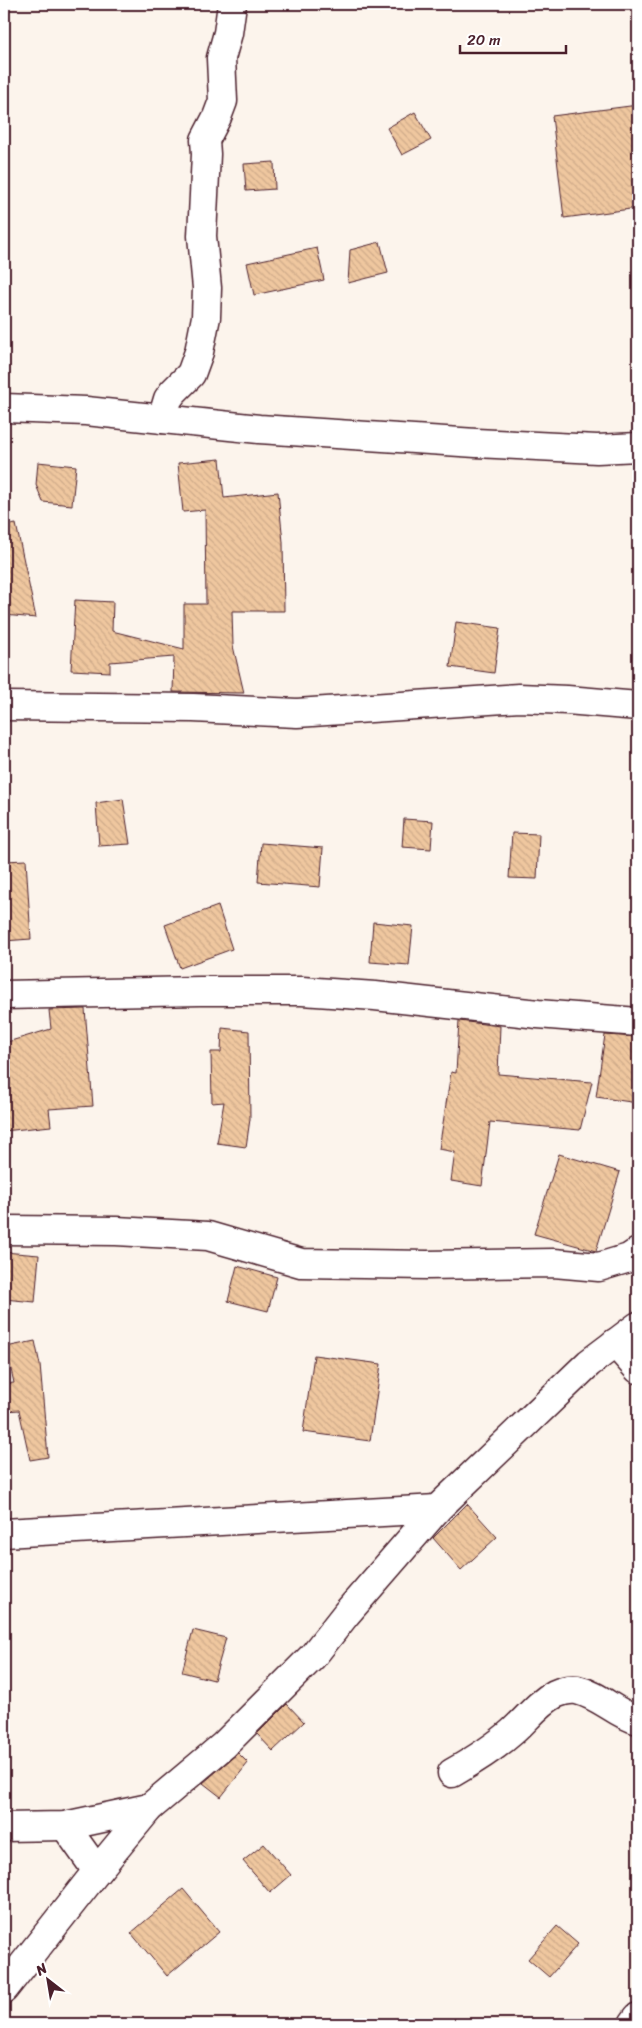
<svg xmlns="http://www.w3.org/2000/svg" width="642" height="2028" font-family="Sriracha,sans-serif">
<style>
.building{fill:url(#building-back-hatch);stroke:#4a1f2b}
.lines{fill:none;stroke-linecap:round;stroke-linejoin:round}
.street-casing{stroke:#4a1f2b;stroke-width:31}
.street{stroke:#fff;stroke-width:28}
</style>
<defs>
<pattern id="building-back-hatch" width="6" height="6" patternUnits="userSpaceOnUse" patternTransform="scale(1.25)"><rect width="6" height="6" fill="#efc79f"/><path d="M-1 5l2 2M0 0l6 6M5-1l2 2" fill="none" stroke="#ceaa89"/></pattern>
</defs>
<rect width="100%" height="100%" fill="#fcf4ec"/>
<filter id="ink" filterUnits="userSpaceOnUse"><feTurbulence type="fractalNoise" baseFrequency=".02" numOctaves="2"/><feDisplacementMap in="SourceGraphic" scale="10" xChannelSelector="R" yChannelSelector="G"/><feConvolveMatrix kernelMatrix="1 2 1 2 8 2 1 2 1" color-interpolation-filters="sRGB"/></filter>
<g filter="url(#ink)">
<!-- building -->
<g class="building">
<path d="M638,105V208L564,218L552,116Z"/>
<path d="M415,112L431,140L402,155L387,128Z"/>
<path d="M274,162L275,189L246,191L244,164Z"/>
<path d="M380,242L388,273L348,283L350,250Z"/>
<path d="M317,248L324,280L254,295L247,263Z"/>
<path d="M220,459L224,498L278,492L283,542L284,611H232L233,646L244,693L173,692L174,657L110,662V672L71,670L75,600L113,602L112,631L184,649V604H206L205,510L183,512L178,463Z"/>
<path d="M38,462L76,466L72,505L43,502L36,485Z"/>
<path d="M16,524L36,618L4,615V526Z"/>
<path d="M456,622L500,628L494,673L450,667Z"/>
<path d="M123,799L130,844L99,846L96,803Z"/>
<path d="M404,819L433,821L431,849L402,847Z"/>
<path d="M512,833L539,834L537,879L509,878Z"/>
<path d="M261,843L323,848L320,887L258,882Z"/>
<path d="M26,860L31,939L4,941V861Z"/>
<path d="M218,906L232,949L180,968L165,925Z"/>
<path d="M373,922L413,926L409,965L370,962Z"/>
<path d="M85,1009L93,1106L49,1109L51,1126L4,1131V1043L51,1029L49,1010Z"/>
<path d="M459,1021L500,1026L498,1074L592,1082L580,1130L490,1122L482,1186L451,1181L455,1152L439,1149L451,1072L456,1073Z"/>
<path d="M222,1028L249,1031L250,1119L246,1147L217,1143L224,1102L212,1103L211,1052H221Z"/>
<path d="M605,1035L638,1037V1103L596,1097Z"/>
<path d="M559,1154L620,1172L596,1251L534,1234Z"/>
<path d="M4,1252L39,1255L35,1302L4,1299Z"/>
<path d="M237,1266L277,1277L268,1311L228,1301Z"/>
<path d="M35,1341L40,1365L48,1457L30,1460L19,1410L6,1411L4,1384L14,1383L6,1347Z"/>
<path d="M314,1355L381,1364L370,1441L303,1432Z"/>
<path d="M467,1504L497,1537L461,1570L433,1538Z"/>
<path d="M193,1630L226,1638L214,1680L182,1672Z"/>
<path d="M287,1704L304,1722L273,1751L257,1734Z"/>
<path d="M238,1753L248,1763L221,1797L203,1783Z"/>
<path d="M264,1844L291,1875L270,1893L243,1861Z"/>
<path d="M183,1889L219,1932L167,1976L131,1933Z"/>
<path d="M557,1926L578,1944L549,1977L528,1959Z"/>
</g>
<g class="lines">
<defs>
<g id="street">
<path d="M4,408L86,411L259,429L476,443L597,449L638,447"/>
<path d="M162,419L168,399L173,392L191,374L199,352L206,317L207,288L202,236L206,154L205,140L217,117L223,101L221,58L228,33L232,4"/>
<path d="M4,706L193,708L297,713L519,698L567,700L638,706"/>
<path d="M4,995L200,991H302L375,996L538,1014L638,1022"/>
<path d="M4,1230L116,1231L208,1236L301,1263L427,1265L554,1263L599,1267L629,1258L638,1252"/>
<path d="M615,1343L638,1369"/>
<path d="M4,1533L437,1509"/>
<path d="M452,1773C473,1761 494,1748 512,1732C526,1720 538,1703 555,1694C562,1691 569,1689 577,1690C600,1695 616,1714 638,1720"/>
<path d="M65,1826L97,1871"/>
<path d="M4,1827L65,1826L149,1808"/>
<path d="M4,1989L97,1871L149,1808L224,1745L313,1656L346,1614L437,1509L589,1363L638,1326"/>
<path d="M633,2024L638,2017"/>
</g>
</defs>
<!-- street casing -->
<use href="#street" class="street-casing"/>
<!-- street -->
<use href="#street" class="street"/>
</g>
</g>
<!-- margin -->
<rect width="642" height="2028" fill="none" stroke="#fff" stroke-width="20"/>
<rect x="10" y="10" width="622" height="2008" fill="none" stroke="#4a1f2b" stroke-width="2" filter="url(#ink)"/>
<!-- north arrow -->
<g transform="translate(48 1980) rotate(329)" stroke="#ffffff" stroke-width="4" paint-order="stroke">
<path d="M0-4L9 19L0 12L-9 19Z" fill="#4a1f2b"/>
<text y="-8" font-size="14" font-weight="bold" text-anchor="middle" fill="#4a1f2b">N</text>
</g>
<!-- scale -->
<path d="M460 45v8h106v-8" fill="none" stroke="#4a1f2b" stroke-width="2.5"/>
<text x="467" y="45" font-size="15" fill="#4a1f2b" stroke="#ffffff" stroke-width="4" paint-order="stroke">20 m</text>
</svg>
